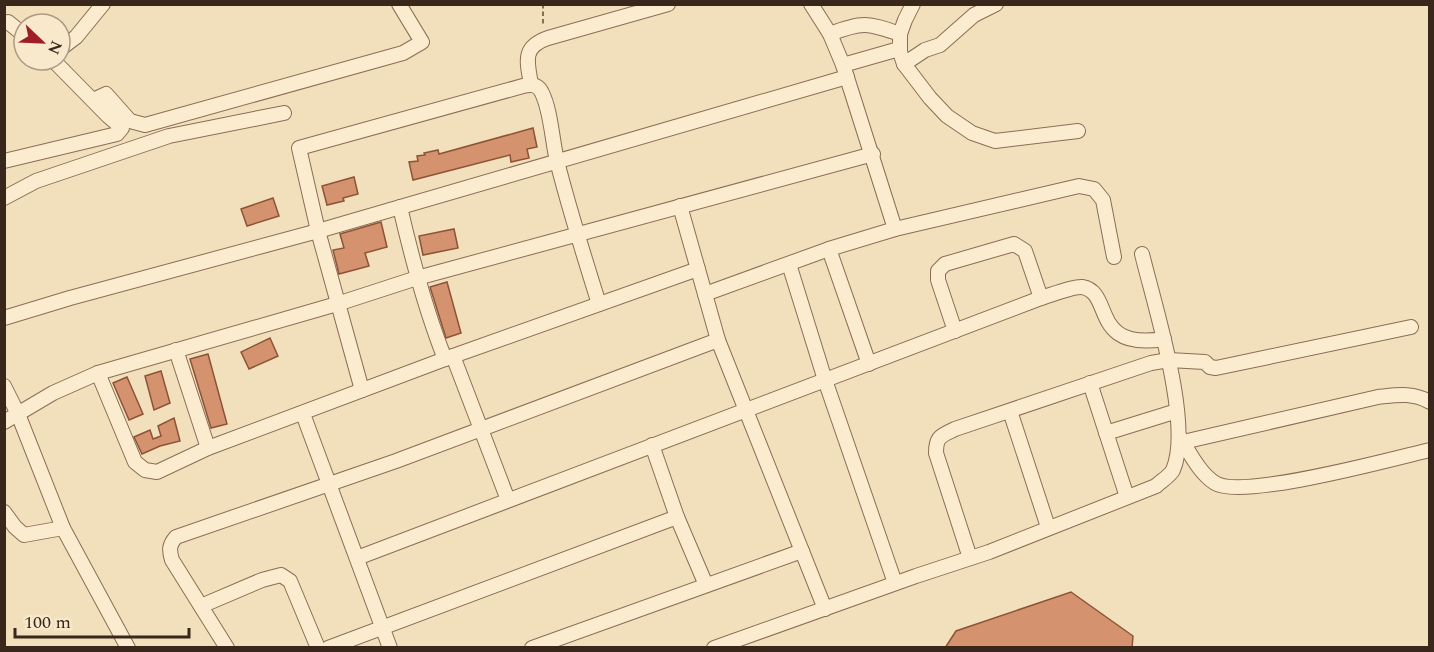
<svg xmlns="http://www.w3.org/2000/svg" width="1434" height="652" font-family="Spectral,serif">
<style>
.building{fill:#d4926e;stroke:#8c5437;stroke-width:1.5}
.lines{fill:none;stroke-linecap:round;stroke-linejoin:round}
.minor-casing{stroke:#8a6e54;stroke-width:16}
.path{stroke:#8a6e54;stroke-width:2;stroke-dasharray:4.5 3;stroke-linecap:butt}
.minor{stroke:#fceccf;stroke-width:14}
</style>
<rect width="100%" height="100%" fill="#f2dfbc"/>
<!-- building -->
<g class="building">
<path d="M533,128L537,147L527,149L529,158L511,162L510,155L413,180L409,162L418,161L417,156L425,155L424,153L438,150L439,154Z"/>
<path d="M354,177L358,194L343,198L344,201L327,205L322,186Z"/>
<path d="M273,198L279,216L247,226L241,209Z"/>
<path d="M381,222L387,247L365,253L369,266L339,274L333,250L344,248L340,234Z"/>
<path d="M454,229L458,248L423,255L419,236Z"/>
<path d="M447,282L461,333L446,338L430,287Z"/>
<path d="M270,338L278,356L249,369L241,352Z"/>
<path d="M208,354L227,424L211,428L190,359Z"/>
<path d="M161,371L170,403L154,410L145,376Z"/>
<path d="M127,377L143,414L129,420L113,383Z"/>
<path d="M174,418L180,441L160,446L142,454L134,437L150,430L153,439L161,436L158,426Z"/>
<path d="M1071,592L1133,636L1132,648H945L956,631Z"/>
</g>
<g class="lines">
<defs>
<g id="minor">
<path d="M811,4L830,34L843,65L895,229"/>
<path d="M913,4L905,20L900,34V52L904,64L930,98L947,116L972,133L995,141L1078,131"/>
<path d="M4,23L8,22L24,35"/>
<path d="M830,34C863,21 868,23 900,34"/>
<path d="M60,49L76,37L103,4"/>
<path d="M904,64L925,50L940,45L974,15L996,4"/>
<path d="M843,65L899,49"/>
<path d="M531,84C527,61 522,47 548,38L668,4"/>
<path d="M93,100L106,94L130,121L145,125L403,53L422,42L399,4"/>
<path d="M4,161L117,134L122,128L108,116L53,60"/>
<path d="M4,198L36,181L169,136L284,113"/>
<path d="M680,206L718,340L825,609"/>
<path d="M400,207C412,259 425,309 445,359"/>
<path d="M829,249L869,364"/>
<path d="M789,264L825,380L895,583"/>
<path d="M705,294L829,249L895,229L1079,186L1094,189L1103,200L1114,257"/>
<path d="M4,318L70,298L318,231L847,77"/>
<path d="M955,331L938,280V271L945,264L1014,244L1025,251L1041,298"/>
<path d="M176,350L208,448"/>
<path d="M453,356L508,500"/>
<path d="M98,373L135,462L145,470L157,472L208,448L453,356L698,269"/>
<path d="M1090,383L1127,497"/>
<path d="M4,386L18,414L63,528L128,648"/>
<path d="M362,390L318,231L299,148L523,86C531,84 538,84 542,93C551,111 552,140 557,161C569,209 584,256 599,304"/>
<path d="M1010,411L1048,527"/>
<path d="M303,414L390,648"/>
<path d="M4,422L53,393L98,373L337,304L417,278L873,154"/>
<path d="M1106,433L1177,411"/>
<path d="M1179,436C1189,451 1199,473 1215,483C1242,500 1392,459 1430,450"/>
<path d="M1183,442L1378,397C1397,395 1412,392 1430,402"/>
<path d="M652,445L677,517L706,585"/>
<path d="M4,512L15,527L24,535L63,528"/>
<path d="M357,558L1041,298C1051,295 1073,286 1082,287C1114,292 1089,351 1164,339"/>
<path d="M970,558L936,453C936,436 941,436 955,429L1151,363L1169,360L1205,362L1210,367L1216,368L1411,327"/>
<path d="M201,606L262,580L281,575L290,581L318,648"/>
<path d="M227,648L172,560C169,550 169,545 176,537L396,461L718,340"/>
<path d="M328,648L677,517"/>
<path d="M532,648L802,551"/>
<path d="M714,648L916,576L989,552L1156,486C1161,481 1170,476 1173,470C1193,425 1154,304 1142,254"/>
</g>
</defs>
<!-- minor casing -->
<use href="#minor" class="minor-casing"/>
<!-- path -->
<path class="path" d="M543,4V26"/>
<!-- minor -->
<use href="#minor" class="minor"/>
</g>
<!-- border -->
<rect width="1434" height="652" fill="none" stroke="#38271a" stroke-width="12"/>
<!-- north arrow -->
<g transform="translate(42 42) rotate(113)"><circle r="28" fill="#f8e9cc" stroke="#ab9b85" stroke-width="1.5"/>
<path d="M0-4.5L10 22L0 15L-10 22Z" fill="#9f1e26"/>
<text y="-9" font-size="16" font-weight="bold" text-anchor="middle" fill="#38271a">N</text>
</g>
<!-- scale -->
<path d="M15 628v9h174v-9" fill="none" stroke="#38271a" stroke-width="3"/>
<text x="24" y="628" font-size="18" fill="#38271a" stroke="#f8e9cc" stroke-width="4.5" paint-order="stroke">100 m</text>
</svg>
